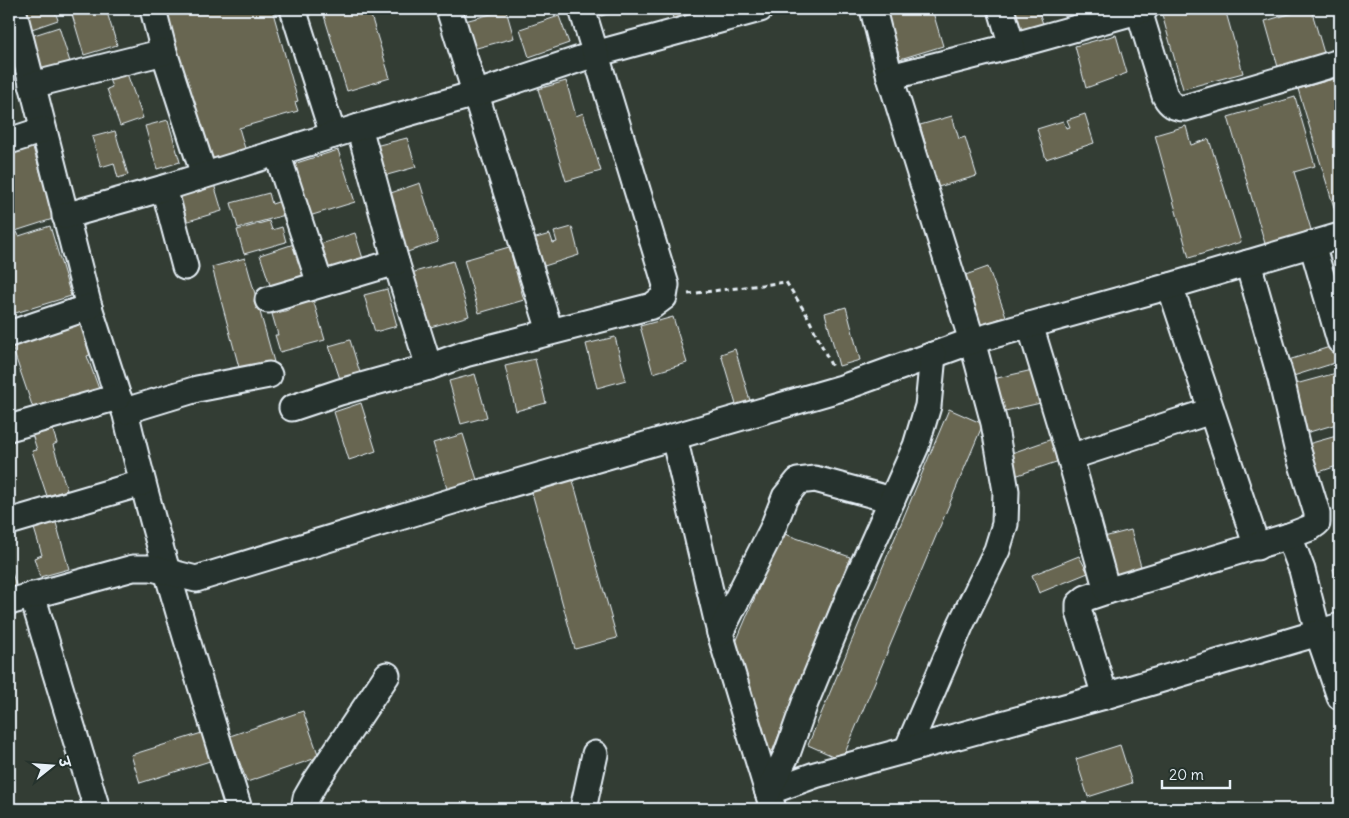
<svg xmlns="http://www.w3.org/2000/svg" width="1349" height="818" font-family="Delius,'Playpen Sans Deva',sans-serif">
<style>
.building{fill:#676651;stroke:#e8f1f8}
.lines{fill:none;stroke-linecap:round;stroke-linejoin:round}
.minor-casing{stroke:#e8f1f8;stroke-width:29}
.path{stroke:#e8f1f8;stroke-width:3;stroke-dasharray:5 4;stroke-linecap:butt}
.minor{stroke:#26332d;stroke-width:25}
</style>
<rect width="100%" height="100%" fill="#333d34"/>
<filter id="ink" filterUnits="userSpaceOnUse"><feTurbulence type="fractalNoise" baseFrequency=".02" numOctaves="2"/><feDisplacementMap in="SourceGraphic" scale="10" xChannelSelector="R" yChannelSelector="G"/><feConvolveMatrix kernelMatrix="1 2 1 2 8 2 1 2 1" color-interpolation-filters="sRGB"/></filter>
<g filter="url(#ink)">
<!-- building -->
<g class="building">
<path d="M18,9H54L58,20L26,31Z"/>
<path d="M75,9H106L117,45L84,55L71,11Z"/>
<path d="M162,9H272L298,101L295,102L298,111L239,128L246,152L207,164Z"/>
<path d="M322,9H369L390,78L347,91Z"/>
<path d="M598,9H625L601,16Z"/>
<path d="M670,9H695L697,18L675,24Z"/>
<path d="M885,9H932L943,46L900,59Z"/>
<path d="M1013,9H1038L1044,27L1020,34Z"/>
<path d="M1171,9H1225L1243,73L1183,89L1161,11Z"/>
<path d="M1307,9H1311L1324,53L1278,67L1265,21Z"/>
<path d="M506,10L514,38L473,49L465,21Z"/>
<path d="M559,16L569,43L529,57L520,29Z"/>
<path d="M59,27L70,62L43,70L31,36Z"/>
<path d="M1116,35L1127,73L1086,88L1075,46Z"/>
<path d="M125,68L143,118L120,126L107,89L112,87L107,74Z"/>
<path d="M1340,77V227L1298,89Z"/>
<path d="M566,81L576,116L583,113L601,171L566,181L538,89Z"/>
<path d="M1295,97L1315,166L1294,172L1312,233L1266,247L1228,117Z"/>
<path d="M1085,114L1094,143L1046,159L1037,129L1063,121L1066,128L1070,127L1067,120Z"/>
<path d="M952,116L959,139L965,137L977,176L938,187L920,125Z"/>
<path d="M168,120L180,162L157,169L145,126Z"/>
<path d="M1186,126L1191,145L1209,139L1241,242L1189,258L1155,135Z"/>
<path d="M115,131L128,175L118,178L114,163L101,167L92,137Z"/>
<path d="M407,138L416,167L380,177L371,147Z"/>
<path d="M32,144L45,188L50,187L59,217L9,233V151Z"/>
<path d="M338,150L355,202L306,217L290,165Z"/>
<path d="M420,183L438,242L401,254L382,196Z"/>
<path d="M214,184L222,211L185,222L177,195Z"/>
<path d="M269,193L272,204L281,201L285,215L238,228L231,203Z"/>
<path d="M269,221L272,230L282,227L286,242L244,254L237,230Z"/>
<path d="M50,226L71,296L9,315V235L17,232L19,236Z"/>
<path d="M572,227L579,255L538,268L529,240L550,234L553,243L557,242L554,232Z"/>
<path d="M355,233L364,262L327,273L314,246Z"/>
<path d="M297,243L308,279L272,291L260,255Z"/>
<path d="M509,247L524,300L479,313L464,260Z"/>
<path d="M245,258L274,362L240,371L212,267Z"/>
<path d="M453,261L469,316L427,328L411,273Z"/>
<path d="M988,267L1006,316L978,327L960,277Z"/>
<path d="M387,289L397,326L375,332L364,295Z"/>
<path d="M312,296L325,340L280,352L275,335H278L272,314L289,310L288,306Z"/>
<path d="M846,307L860,360L839,366L825,313Z"/>
<path d="M673,317L687,363L653,373L640,326Z"/>
<path d="M81,323L92,354L87,356L99,389L34,411L12,347Z"/>
<path d="M615,337L626,380L597,388L586,344Z"/>
<path d="M350,340L361,376L341,382L329,346Z"/>
<path d="M1333,346L1338,362L1287,378L1282,362Z"/>
<path d="M735,349L751,404L737,408L721,354Z"/>
<path d="M535,359L546,403L516,411L505,366Z"/>
<path d="M1037,369L1045,402L1001,412L993,379Z"/>
<path d="M1340,372V402L1337,403L1340,414V423L1306,433L1292,385Z"/>
<path d="M475,374L487,417L461,424L449,381Z"/>
<path d="M361,403L376,451L349,460L334,412Z"/>
<path d="M949,409L983,424L842,760L808,745Z"/>
<path d="M52,428L57,443L53,445L67,490L47,496L32,451L37,450L32,434Z"/>
<path d="M463,434L478,483L448,492L433,443Z"/>
<path d="M1340,435V465L1316,473L1308,444Z"/>
<path d="M1055,438L1062,460L1015,476L1006,455Z"/>
<path d="M572,477L617,638L575,649L531,489Z"/>
<path d="M55,519L69,569L40,577L34,558L42,555L33,525Z"/>
<path d="M1131,530L1143,574L1113,582L1100,538Z"/>
<path d="M782,533L850,557L770,757L736,642Z"/>
<path d="M1079,556L1088,573L1039,593L1032,575Z"/>
<path d="M9,564L18,591L9,594Z"/>
<path d="M1340,566V592L1333,569Z"/>
<path d="M303,711L319,757L247,782L230,736Z"/>
<path d="M205,732L213,760L140,783L131,755Z"/>
<path d="M1120,745L1132,783L1088,797L1076,759Z"/>
<path d="M1216,802L1218,809H1191Z"/>
</g>
<g class="lines">
<defs>
<g id="minor">
<path d="M13,9L89,307L118,397L125,411C157,546 198,678 239,809"/>
<path d="M153,9L164,52L204,175"/>
<path d="M293,9L333,135"/>
<path d="M449,9L550,331"/>
<path d="M873,9L890,77L972,341L994,423L1006,491L1005,524L997,550L961,624L907,750"/>
<path d="M1139,11L1165,96C1170,105 1175,108 1185,108L1340,62"/>
<path d="M1012,46L1145,9"/>
<path d="M890,77L1012,46L1001,9"/>
<path d="M32,85L164,52"/>
<path d="M359,127L396,262L429,367"/>
<path d="M9,141L43,130"/>
<path d="M277,153L320,284"/>
<path d="M164,188L185,267"/>
<path d="M65,216L164,188L359,127L475,94L595,54L760,9"/>
<path d="M1312,244L1340,341"/>
<path d="M1170,286L1257,547"/>
<path d="M268,300L396,262"/>
<path d="M1030,325L1070,457L1107,591L1086,598L1079,604V612L1105,696"/>
<path d="M9,334L89,307"/>
<path d="M292,408L340,392L429,367L465,354L652,306L664,297L666,285L582,9"/>
<path d="M125,411L197,389L269,375"/>
<path d="M9,428L118,397"/>
<path d="M674,437L720,633L773,809"/>
<path d="M1070,457L1211,411"/>
<path d="M9,522L142,483"/>
<path d="M1289,536L1302,570L1318,633L1340,626"/>
<path d="M1107,591L1289,536L1310,528L1317,523V513L1297,448L1281,379L1248,263"/>
<path d="M32,595L97,809"/>
<path d="M9,602L133,568H152L196,579L466,497L842,388L972,341L1170,286L1340,236"/>
<path d="M720,633L772,530L785,497L798,481L815,479L892,500"/>
<path d="M768,792L815,775L1105,696L1318,633L1340,697"/>
<path d="M768,792L787,754L805,703L850,594L916,446L928,406L933,355"/>
<path d="M304,809L306,798L314,784L387,675"/>
<path d="M583,809L595,754"/>
</g>
</defs>
<!-- minor casing -->
<use href="#minor" class="minor-casing"/>
<!-- path -->
<path class="path" d="M688,294L786,282L807,315L832,367"/>
<!-- minor -->
<use href="#minor" class="minor"/>
</g>
</g>
<!-- margin -->
<rect width="1349" height="818" fill="none" stroke="#26332d" stroke-width="30"/>
<rect x="15" y="15" width="1319" height="788" fill="none" stroke="#e8f1f8" stroke-width="2" filter="url(#ink)"/>
<!-- north arrow -->
<g transform="translate(52 766) rotate(73)" stroke="#26332d" stroke-width="4" paint-order="stroke">
<path d="M0-4L9 19L0 12L-9 19Z" fill="#e8f1f8"/>
<text y="-8" font-size="14" font-weight="bold" text-anchor="middle" fill="#e8f1f8">उ</text>
</g>
<!-- scale -->
<path d="M1162 780v8h68v-8" fill="none" stroke="#e8f1f8" stroke-width="2.5"/>
<text x="1169" y="780" font-size="15" fill="#e8f1f8" stroke="#26332d" stroke-width="4" paint-order="stroke">20 m</text>
</svg>
